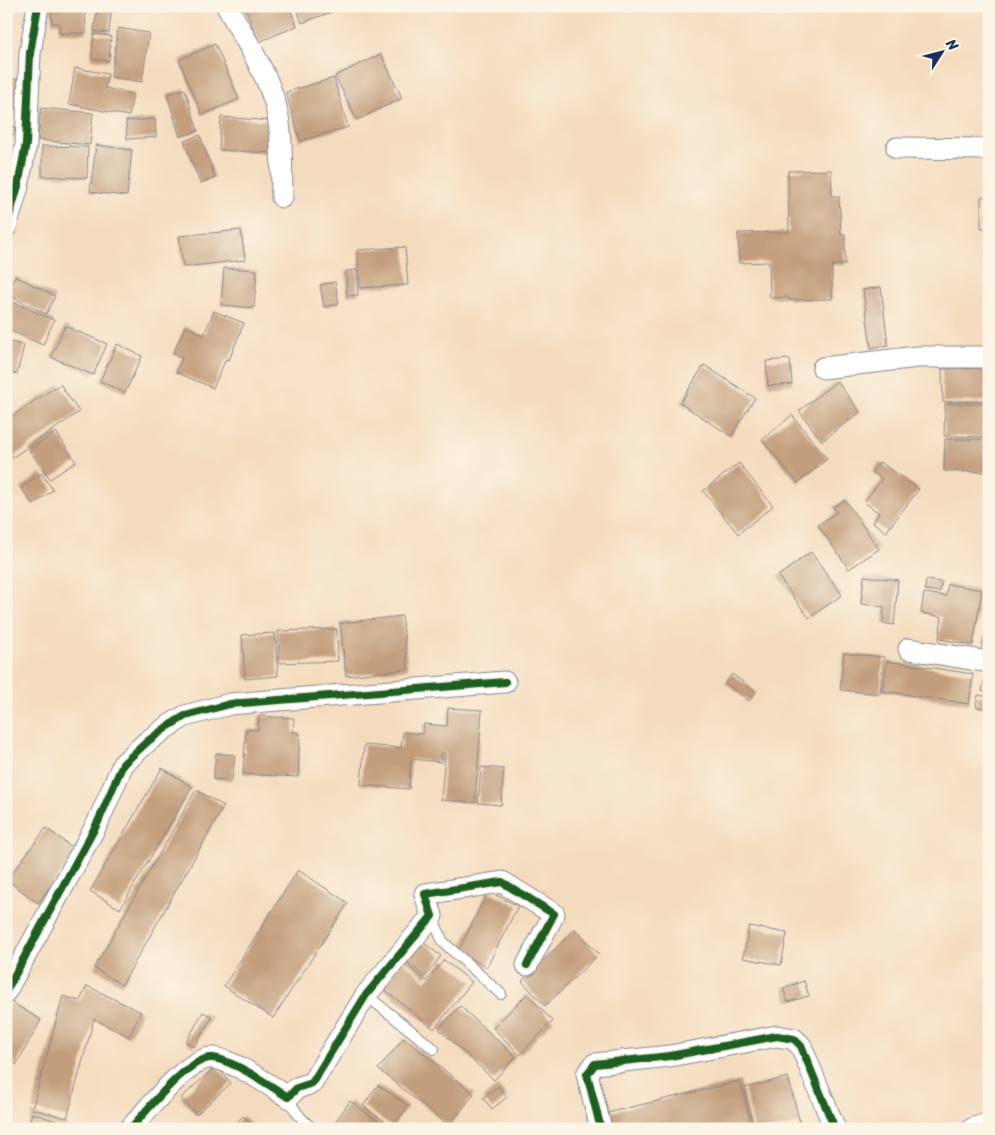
<svg xmlns="http://www.w3.org/2000/svg" width="995" height="1135" font-family="Sriracha,sans-serif">
<style>
.building{fill:#c29e7c}
.lines{fill:none;stroke-linecap:round;stroke-linejoin:round}
.lane-casing{stroke:#88858e;stroke-width:12}
.street-casing{stroke:#88858e;stroke-width:23}
.lane{stroke:#fff;stroke-width:10}
.street{stroke:#fff;stroke-width:21}
.cycleway-casing{stroke:#fcf5e5;stroke-width:11}
.cycleway{stroke:#1b5e20;stroke-width:8}
</style>
<rect width="100%" height="100%" fill="#fcf5e5"/>
<filter id="ink" filterUnits="userSpaceOnUse"><feTurbulence type="fractalNoise" baseFrequency=".02" numOctaves="2"/><feDisplacementMap in="SourceGraphic" scale="10" xChannelSelector="R" yChannelSelector="G"/><feConvolveMatrix kernelMatrix="1 2 1 2 8 2 1 2 1" color-interpolation-filters="sRGB"/></filter>
<filter id="wash" filterUnits="userSpaceOnUse"><feTurbulence type="fractalNoise" baseFrequency=".0096" numOctaves="4" result="noise"/><feDisplacementMap in="SourceGraphic" scale="20" xChannelSelector="R" yChannelSelector="G"/><feGaussianBlur stdDeviation="1.12" result="paint"/><feColorMatrix in="noise" values="0 0 0 0 0 0 0 0 0 0 0 0 0 0 0 0 0 1.4 0 .05"/><feComposite in="paint" operator="in"/></filter>
<g filter="url(#wash)">
<rect width="100%" height="100%" fill="#f4dbbd"/>
<g id="blocks">
<!-- building -->
<g class="building">
<path d="M58,6H85L86,33H59V23H52L51,8H58Z"/>
<path d="M244,6H289L297,26L259,42Z"/>
<path d="M296,6H342V8L302,23Z"/>
<path d="M97,10L111,12L109,33L94,31Z"/>
<path d="M118,28L149,33L142,82L111,77Z"/>
<path d="M6,34L11,35L7,54H6Z"/>
<path d="M94,34L111,36L109,61L91,59Z"/>
<path d="M215,44L239,99L202,115L179,60Z"/>
<path d="M381,54L402,98L357,120L335,76Z"/>
<path d="M6,63L9,64L8,78L20,80L17,109L6,108Z"/>
<path d="M75,68L108,74L105,88L133,94L129,116L69,104Z"/>
<path d="M334,78L348,127L300,141L286,92Z"/>
<path d="M185,89L198,131L180,137L167,94Z"/>
<path d="M41,108L93,113L90,145L38,140Z"/>
<path d="M221,117L272,121L270,153L219,150Z"/>
<path d="M155,119L156,137L127,139L126,121Z"/>
<path d="M6,124L16,128L6,151Z"/>
<path d="M200,135L215,178L200,183L184,141Z"/>
<path d="M96,145L132,150L127,196L90,192Z"/>
<path d="M42,146L88,147L87,178L42,176Z"/>
<path d="M831,170L832,196H839L841,235L845,234V265H832V299L789,300L788,297L770,298L769,262L739,263L738,233L789,232L788,171Z"/>
<path d="M989,196V228H981V197Z"/>
<path d="M241,230L245,260L183,267L179,236Z"/>
<path d="M405,247L408,285L360,288L358,250Z"/>
<path d="M224,268L257,270L254,308L221,305Z"/>
<path d="M357,270L358,295L347,296L346,271Z"/>
<path d="M15,276L55,296L46,314L6,294Z"/>
<path d="M335,282L339,304L324,307L320,285Z"/>
<path d="M881,287L888,345L871,348L863,290Z"/>
<path d="M6,299L54,320L43,345L6,329Z"/>
<path d="M214,311L244,323L229,360L226,359L213,388L176,372L182,358L173,354L185,326L204,335Z"/>
<path d="M65,326L107,344L93,375L51,357Z"/>
<path d="M6,341L24,345L17,374L6,371Z"/>
<path d="M117,344L142,356L125,393L100,381Z"/>
<path d="M790,359L792,384L768,386L766,361Z"/>
<path d="M704,365L755,398L731,436L680,403Z"/>
<path d="M989,368V401L943,402L942,369Z"/>
<path d="M837,381L860,412L822,441L799,411Z"/>
<path d="M60,384L79,412L13,457L6,447V420Z"/>
<path d="M945,404H989V437L944,436Z"/>
<path d="M792,415L827,459L798,483L762,440Z"/>
<path d="M56,432L76,462L50,479L29,450Z"/>
<path d="M945,439H989V472L944,471Z"/>
<path d="M880,462L919,489L886,532L873,522L879,513L864,502L882,479L872,472Z"/>
<path d="M739,463L773,506L738,534L703,491Z"/>
<path d="M41,473L53,490L33,505L21,488Z"/>
<path d="M845,500L879,549L849,569L818,525L837,512L833,507Z"/>
<path d="M811,552L842,595L809,618L778,576Z"/>
<path d="M864,576L898,580L894,625L883,623L884,607L861,604Z"/>
<path d="M926,580L941,582L940,592L925,590Z"/>
<path d="M948,584L982,590L973,645L939,639L942,617L921,613L924,593L946,596Z"/>
<path d="M402,616L408,669L346,676L340,623Z"/>
<path d="M337,629L338,661L279,663L278,631Z"/>
<path d="M275,633L278,676L245,679L242,635Z"/>
<path d="M984,637L989,638V647L983,646Z"/>
<path d="M844,653L884,657L880,694L840,690Z"/>
<path d="M887,661L973,674L969,704L882,691Z"/>
<path d="M987,667L989,668V693L982,691Z"/>
<path d="M732,674L756,692L749,701L725,683Z"/>
<path d="M978,695L989,697V709L976,707Z"/>
<path d="M448,708L482,710L475,803L441,800L445,753H442L441,762L411,759L409,789L361,785L364,745L401,748L403,732L423,734L424,724L447,726Z"/>
<path d="M259,716L294,718L293,732L300,733L298,777L243,774L246,729L258,730Z"/>
<path d="M216,753L235,755L232,781L213,779Z"/>
<path d="M481,767L504,769L501,805L478,803Z"/>
<path d="M162,768L192,787L120,909L90,891Z"/>
<path d="M196,790L224,806L122,985L94,968Z"/>
<path d="M46,828L77,851L38,903L7,880Z"/>
<path d="M298,870L348,903L273,1018L224,986Z"/>
<path d="M488,891L518,906L487,967L458,952Z"/>
<path d="M749,926L787,933L781,965L743,958Z"/>
<path d="M575,929L599,954L545,1006L522,981Z"/>
<path d="M416,937L441,956L425,977L401,957Z"/>
<path d="M444,960L472,982L434,1029L381,987L402,961L426,981Z"/>
<path d="M804,981L809,996L788,1002L783,988Z"/>
<path d="M87,986L141,1012L129,1037L94,1019L67,1118L32,1109L63,996L80,1001Z"/>
<path d="M527,994L553,1021L520,1055L493,1028Z"/>
<path d="M11,1002L41,1020L16,1065L6,1059V1011Z"/>
<path d="M460,1006L516,1057L494,1080L439,1029Z"/>
<path d="M203,1012L212,1017L194,1047L186,1042Z"/>
<path d="M404,1038L474,1094L449,1126L378,1069Z"/>
<path d="M216,1066L231,1083L196,1115L181,1098Z"/>
<path d="M788,1077L800,1123L774,1129H754L744,1088Z"/>
<path d="M740,1081L752,1129H610L607,1113Z"/>
<path d="M378,1085L408,1106L393,1127L363,1106Z"/>
<path d="M498,1086L507,1097L492,1109L483,1098Z"/>
<path d="M350,1101L383,1125L381,1129H330Z"/>
<path d="M32,1113L67,1125L66,1129H27Z"/>
<path d="M243,1116L257,1129H231Z"/>
</g>
</g>
</g>
<g filter="url(#ink)">
<use href="#blocks" fill-opacity="0" stroke="#88858e" stroke-width="1"/>
<g class="lines">
<defs>
<g id="lane">
<path d="M432,916L443,942L501,994"/>
<path d="M366,995L434,1049"/>
<path d="M288,1097C294,1111 301,1119 313,1129"/>
</g>
<g id="street">
<path d="M227,6C242,34 260,61 271,91C284,124 281,162 282,197"/>
<path d="M897,148L989,149"/>
<path d="M6,227L18,186L26,144L30,53L38,6"/>
<path d="M823,368L917,357H989"/>
<path d="M909,649L989,662"/>
<path d="M6,991L98,822L123,764L148,741L167,727L185,716L230,704L505,682"/>
<path d="M130,1129C146,1112 190,1055 213,1058C235,1061 269,1085 288,1097L297,1088L312,1083L366,995L432,916L425,894L502,882L554,914L527,965"/>
<path d="M601,1129L587,1074L595,1064L670,1056L777,1036L794,1039L801,1046L835,1129"/>
<path d="M972,1129L989,1123"/>
</g>
</defs>
<!-- lane casing -->
<use href="#lane" class="lane-casing"/>
<!-- street casing -->
<use href="#street" class="street-casing"/>
<!-- lane -->
<use href="#lane" class="lane"/>
<!-- street -->
<use href="#street" class="street"/>
<defs>
<g id="cycleway">
<path d="M6,227L18,186L26,144L30,53L38,6"/>
<path d="M6,991L98,822L123,764L148,741L167,727L185,716L230,704L505,682"/>
<path d="M130,1129C146,1112 190,1055 213,1058C235,1061 269,1085 288,1097L297,1088L312,1083L366,995L432,916L425,894L502,882L554,914L527,965"/>
<path d="M601,1129L587,1074L595,1064L670,1056L777,1036L794,1039L801,1046L835,1129"/>
</g>
</defs>
<!-- cycleway casing -->
<use href="#cycleway" class="cycleway-casing"/>
<!-- cycleway -->
<use href="#cycleway" class="cycleway"/>
</g>
</g>
<!-- margin -->
<rect width="995" height="1135" fill="none" stroke="#fcf5e5" stroke-width="25"/>
<!-- north arrow -->
<g transform="translate(942 52) rotate(54)" stroke="#fcf5e5" stroke-width="4" paint-order="stroke">
<path d="M0-4L9 19L0 12L-9 19Z" fill="#1b2f5e"/>
<text y="-8" font-size="14" font-weight="bold" text-anchor="middle" fill="#1b2f5e">N</text>
</g>
</svg>
